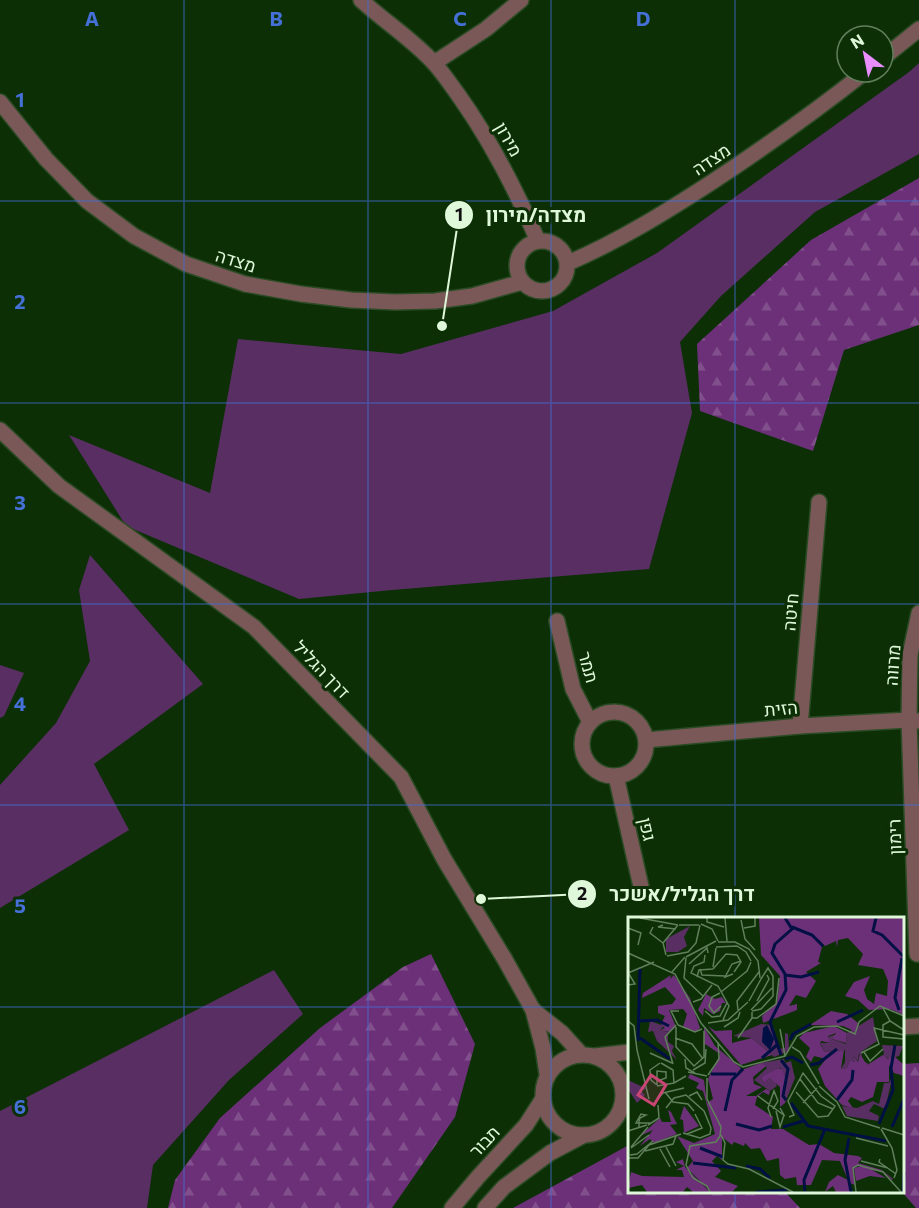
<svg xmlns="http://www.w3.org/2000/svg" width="919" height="1208" font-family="Commissioner,Heebo,sans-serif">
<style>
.grass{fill:#592e62}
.forest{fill:url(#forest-firs)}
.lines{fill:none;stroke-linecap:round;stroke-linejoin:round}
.minor-casing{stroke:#2a4b24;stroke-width:18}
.minor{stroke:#795857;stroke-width:15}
.grid{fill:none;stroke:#4470d8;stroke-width:1.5;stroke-opacity:0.55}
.labels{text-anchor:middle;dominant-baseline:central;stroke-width:6;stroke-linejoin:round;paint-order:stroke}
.street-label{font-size:18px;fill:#dff8da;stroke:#0c2f06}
.inset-river{fill:none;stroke:#000f44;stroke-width:3}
.inset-road{fill:none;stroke:#607f5b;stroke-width:1.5}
.view{fill:#c84574;fill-opacity:0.15;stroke:#c84574;stroke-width:3}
.inset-edge{fill:none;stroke:#dff8da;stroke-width:3}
.grid-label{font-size:20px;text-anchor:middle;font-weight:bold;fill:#4470d8;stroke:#0c2f06;stroke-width:6;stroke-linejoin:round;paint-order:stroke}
.leader{fill:none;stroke:#dff8da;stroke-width:2}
.callout-dot{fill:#dff8da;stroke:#0c2f06;stroke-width:2}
.mark-label{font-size:18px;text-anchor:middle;font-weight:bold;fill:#111}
.callout-label{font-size:20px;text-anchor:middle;font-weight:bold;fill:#dff8da;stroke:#0c2f06;stroke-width:6;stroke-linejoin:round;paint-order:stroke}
</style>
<defs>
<pattern id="forest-firs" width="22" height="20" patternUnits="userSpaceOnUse" patternTransform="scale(1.5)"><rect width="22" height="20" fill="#6c3078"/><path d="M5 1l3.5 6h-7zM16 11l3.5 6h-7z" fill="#814f8b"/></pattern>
</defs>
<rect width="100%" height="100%" fill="#0c2f06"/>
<!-- grass -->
<g class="grass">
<path d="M919,63V154L815,212L721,296L680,342L692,413L649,569L392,590L299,599L126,526L69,435L210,493L238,339L401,354L553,311L657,253L909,72Z"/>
<path d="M90,555L203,684L94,764L129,830L0,908V785L56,723L90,661L79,590Z"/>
<path d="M0,665L24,673L4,716L0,718Z"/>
<path d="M274,970L303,1014L229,1080L153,1165L147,1208H0V1111Z"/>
</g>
<!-- forest -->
<g class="forest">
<path d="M919,178V325L844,350L813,451L700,411L697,344L811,240Z"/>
<path d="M431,954L475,1044L455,1117L392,1208H168L175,1180L220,1118L320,1028L403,967Z"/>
<path d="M919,1063V1208H916L902,1192V1064Z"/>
<path d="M629,1145L630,1192H785L800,1208H513Z"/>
</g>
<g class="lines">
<defs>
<g id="minor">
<path d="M361,0C385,22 412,39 434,63C443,73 451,85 459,96C491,141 516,190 538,241"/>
<path d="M883,58L919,29"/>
<path d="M434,63L486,29L521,0"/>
<path d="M0,102L46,159L87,201L134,236L186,264L245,284L301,294L351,300L395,302L435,301L472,296L522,282"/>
<circle cx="542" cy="266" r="25"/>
<path d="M568,263C619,241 666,212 712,182C765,147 816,111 865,72"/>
<path d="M0,430L59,486L254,627L401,777L444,859L504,958L533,1010L543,1048L547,1074"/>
<path d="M557,621L573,689L590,722"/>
<circle cx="614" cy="744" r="32"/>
<path d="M800,726L819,502"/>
<path d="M646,740L800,726L909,720L919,721"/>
<path d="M616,776L642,891"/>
<path d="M917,954L909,720L910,655L919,613"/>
<path d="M533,1010L562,1033L581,1054"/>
<path d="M902,1027L919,1026"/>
<circle cx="583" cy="1095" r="40"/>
<path d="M595,1056L630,1052"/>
<path d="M452,1208L478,1177L526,1125L542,1100"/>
<path d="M485,1208L504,1187L550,1153L584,1135"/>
</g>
</defs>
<!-- minor casing -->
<use href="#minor" class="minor-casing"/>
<!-- minor -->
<use href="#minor" class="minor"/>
</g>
<!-- grid -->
<path class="grid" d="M184,0V1208M368,0V1208M551,0V1208M735,0V918M0,201H919M0,403H919M0,604H919M0,805H919M0,1007H630M902,1007H919M735,1192V1208"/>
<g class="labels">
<!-- street labels -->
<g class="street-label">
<text transform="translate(509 139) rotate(60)">מירון</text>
<text transform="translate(711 159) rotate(-34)">מצדה</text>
<text transform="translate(236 260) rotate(17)">מצדה</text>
<text transform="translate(790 612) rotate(-85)">חיטה</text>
<text transform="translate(892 665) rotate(-86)">מרווה</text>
<text transform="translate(589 667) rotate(74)">תמר</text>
<text transform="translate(322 669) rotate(46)">דרך הגליל</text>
<text transform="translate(781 708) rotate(-5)">הזית</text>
<text transform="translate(648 829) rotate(77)">גפן</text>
<text transform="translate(894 837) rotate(-92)">רימון</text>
<text transform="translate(484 1141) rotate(-47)">תבור</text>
</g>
</g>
<!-- overview -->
<g transform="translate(628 917)">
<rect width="276" height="276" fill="#0c2f06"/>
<path d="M62,9L56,20L59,29L50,35H38V22ZM245,100L249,124L233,135L235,144L241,147L256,137L254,128L275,129L271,139L261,142L256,138L245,147L239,148L234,144L231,136L230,144L225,139L227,145L222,143L219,151L213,152L217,145V133L197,135L192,126H202L200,120L209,117L204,122L218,127L219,116ZM22,104L36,109L32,113L40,115V125L46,129L44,134L49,143L29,124L25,114L20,115ZM156,142L157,146L163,144L167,161L157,186L153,151L133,160L136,166L142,161L147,164L149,169L142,174L126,163L139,151L133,146ZM265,158L257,192L246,187L241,194L251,199L250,204L219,199L214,189L229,191L245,184L251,187L256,166H261ZM0,163L19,172L12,173L17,178L9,186L0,172Z" fill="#592e62"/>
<path d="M131,1H276V98L262,92L241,93L230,83L217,79L226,65L242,59L236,73L239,82L246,87L248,76L259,79L260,64L255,52L230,48L235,37L220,21L210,23L209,30L208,24L197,29L190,22L194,30L190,45L193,46L178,55L188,64L178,81L168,78L161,89L169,87V93L135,106L134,99L149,85L152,59L133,38ZM43,58L42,62L46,58L62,81L72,111L68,115L55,110L59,97L55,92L41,93L48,110L42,115L32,113L37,111L33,107L37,99L30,96V89L44,87L48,82L37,70L14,81L15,76ZM78,77L87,82L94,80L98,86H94L92,94L85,97L76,91L75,99L70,93ZM203,94L219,97L230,106L228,115L215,109L182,108ZM80,109L87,114L104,113V126L124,121L144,138L113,148ZM206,109L219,116L218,126L204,122L208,116L200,119L202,126L193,124L192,127L197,135L216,133L213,152L219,151L222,143L227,145L225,139L230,145L232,137L239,148L256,138L260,142L266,139L276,148V159L266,156L261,148V165H249L245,180L234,185L223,180L220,184L225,191L214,188L197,169L190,152L198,142L186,139L183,145L178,140L182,131L171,121L176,116ZM76,110L87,129L113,151L101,168L116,152L133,146L138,149L125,160L126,167L134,170L118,179H128L138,172L142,174L141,178L135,175L129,180L127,188L145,200L143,212H155L181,228L191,227L206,236L230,239L234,241L230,246L254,253L265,262L264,263L255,255L244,253L258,261L242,259L228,264L226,251L233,249L229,248L225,251L227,268L222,266V275H208L205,269L197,275L201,265L210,258L220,263L212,244L194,243L183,268H169L168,260L157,262L152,258L151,241L139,244L132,231L123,232L117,226L116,229L106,225L104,228L94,220V243L89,239L84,244L93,254L87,260L110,269L104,275H83L59,251L65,244L49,219L66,226L87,217L75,174L68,171L71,166L60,161L62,157L76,163L79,186L85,182L80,162L92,137L77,127L76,138ZM149,152H154L157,161V186L152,190V170L142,161L136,166L133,160ZM56,189L71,209L56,216L55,203L52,202ZM40,193L43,195L49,207L42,208L49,217L26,226L22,222L12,229L25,213L12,219L32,201L34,205H43ZM55,242L57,250L82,275H65L59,270L55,275H19L14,268L0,271L3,255L14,259L56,260L54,253H48L56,249L48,245Z" fill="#6c3078"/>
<path d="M133,107L144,108L149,132L157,131V116L160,117L161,134L146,140L124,121L105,119Z" fill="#592e62"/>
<path d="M139,108L146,122L142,133L134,125L135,111Z" fill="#000f44"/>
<path class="inset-river" d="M248,1L245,14L254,18L276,40M164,10L184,18L195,29M157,58L173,60L191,55M271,93L267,81L274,41M11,104L29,103L41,109M209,105L235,93M12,121L42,142M162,123L165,117L183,107M10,124L12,52M153,138L142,105L158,73L157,57L144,36L147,27L164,12L157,1M134,141L150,127M157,142L164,140L175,146M153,143L160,152L155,179L158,183M182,148L191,146L209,132M83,157H108M209,183L224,163L225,153M163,186L180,209L258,224M97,194L104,163L115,152M108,207L131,213L144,209M251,207L265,173L263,151L267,128M155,210L175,204M264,210L276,182M221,221L217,243L223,275M72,231L95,240M65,246L108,251M118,249L132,252L142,261M128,275L159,273M177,275L176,263L197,212M275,275L276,255"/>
<path class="inset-road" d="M12,1L50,8M79,1V5L96,10M97,1L99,24M113,3L117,22L127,33M73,7L84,12L90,24M35,8L30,10L48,12M51,8H71M25,10L22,16L35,26M0,11L13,16L10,28M116,11L127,9V1M90,25H107L121,32L130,44L132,61M88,30L109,29L118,35L123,44M0,36L47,57L73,106L106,145L115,150L157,139L169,119L186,110L209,109L227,117L231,105L252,89L276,99M38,38L35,26L50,8M77,38L76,45L66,49L63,56L90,69L101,89L95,103M39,39L60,35L68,26L72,8M58,40L88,24M58,41L56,61L75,79M61,47L79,31L80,36M85,50L88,31M72,52L74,58L97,59M85,52L98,37L109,38L113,45L106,55M44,55L57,40M0,56L26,45M105,57L97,60L104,47L113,44M69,60L71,53L85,52M0,68L7,67L1,57M93,75L119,54L123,45M92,76L84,80L81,89L86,96L93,89M121,84L133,62M129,84L141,62L139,58M65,85L73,82L84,68M255,91L262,104L276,113M110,93L109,84L131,55M123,93L144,71M77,94L84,100L92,99L99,86M124,94L133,92L145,79V59L140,51L133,62M124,95V101H129L148,87L151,61M0,104L6,109L9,133M262,104L255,108V120L276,122M80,106L100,103L120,85M50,108L67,115L74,112M50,108L43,94H51M48,110V130L66,149L76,140V114M96,110L110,101L112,95M152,112L157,139M47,121L64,127L75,142M110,121L124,101M164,130L172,135L191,167M9,133L21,182M236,135L242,144L255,132M22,136L44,146M233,136L251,127L246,111L276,118M57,142L58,151L67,156M33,146L45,153L46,166M45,147L37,120L48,108M65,153L77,146L78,132M60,155L79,159M80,158L91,142L90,125M79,161V182L93,210L92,219L88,225L62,229L58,248L65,261L79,269L82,275M172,162L190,186L205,192M29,168V154L38,155V161L29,164M29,168L23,163L22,153L32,146M29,169L46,166L58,159M191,169L209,185L217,200L252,211M37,175L45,185L60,187L66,194M61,179L69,175L74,183M130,179L157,199M28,184L35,176L56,171M175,186L189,171M38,191L46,181L58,178L76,194L83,211L82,217L72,221L55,216M148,194L152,210L156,198L152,191M143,200L140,191L146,174L150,184L145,192M161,200L166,198L160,184L175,156L193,179L207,189L200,199L190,200L168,175M20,208L31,201L30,188M11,210V204L12,201L18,198L13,197L8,206H22M254,211L276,218M253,212L264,231L269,253L266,261M0,214L19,208M59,217L74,211L67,197M93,218L97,226L95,243L100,247L121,252L165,275M228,221L260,229M3,230L20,210M38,230L48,249M3,231L21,218M32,232L42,250M17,234L45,227L48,219M2,238L9,237L25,224M0,241H10L21,228L53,217M252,242L251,245L268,257M233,244L260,251M228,275L225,251L230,248L255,255L273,275"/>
<path class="view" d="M23,158L38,168L26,188L10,178Z"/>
<rect width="276" height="276" class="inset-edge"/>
</g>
<g class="grid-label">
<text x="92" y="26">A</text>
<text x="276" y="26">B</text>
<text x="460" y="26">C</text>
<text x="643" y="26">D</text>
<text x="20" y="107">1</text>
<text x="20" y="309">2</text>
<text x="20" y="510">3</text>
<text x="20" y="711">4</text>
<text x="20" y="913">5</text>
<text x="20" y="1114">6</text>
</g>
<!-- callouts -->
<path class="leader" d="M442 326L459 215M481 899L582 894"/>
<g class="callout-dot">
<circle cx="442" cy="326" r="6"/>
<circle cx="481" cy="899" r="6"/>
<circle cx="459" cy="215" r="15"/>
<circle cx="582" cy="894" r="15"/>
</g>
<g class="mark-label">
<text x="459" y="221">1</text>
<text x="582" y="900">2</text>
</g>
<g class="callout-label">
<text x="536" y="222">מצדה/מירון</text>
<text x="682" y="901">דרך הגליל/אשכר</text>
</g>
<!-- north arrow -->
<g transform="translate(865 54) rotate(328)"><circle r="28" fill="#0c2f06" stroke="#607f5b" stroke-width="1.5"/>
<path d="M0-4.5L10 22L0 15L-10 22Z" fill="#ea8dfd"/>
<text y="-9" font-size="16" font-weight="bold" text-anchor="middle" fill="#dff8da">N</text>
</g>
</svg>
